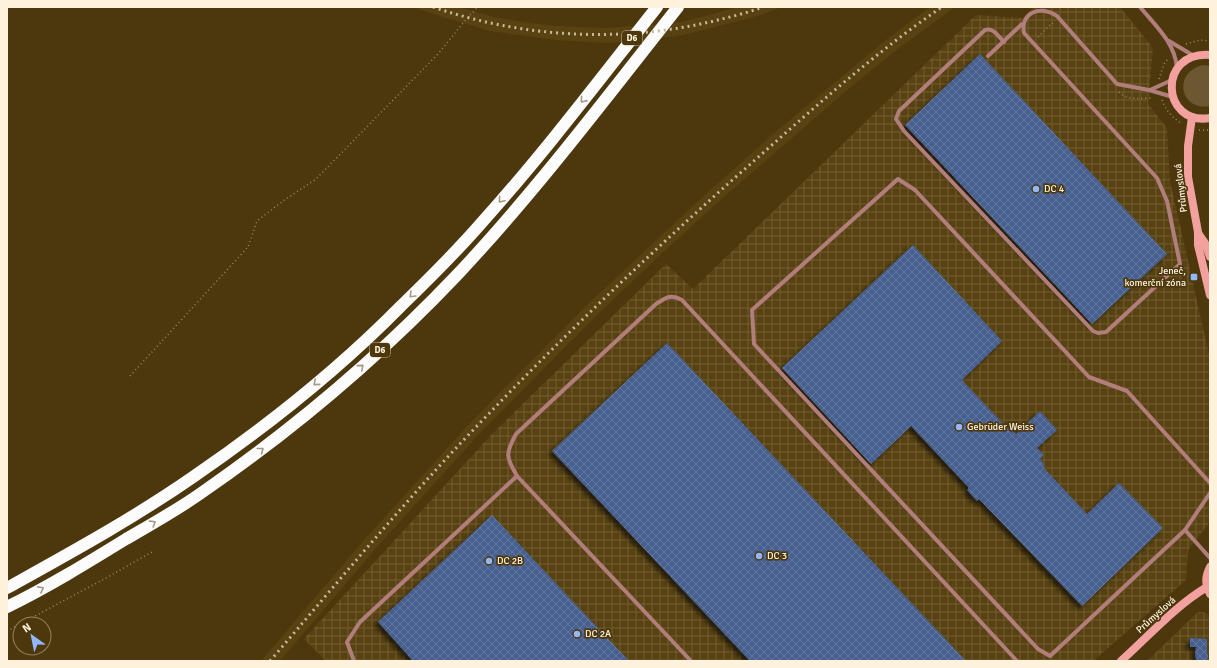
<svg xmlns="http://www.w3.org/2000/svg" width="1217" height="668" font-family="Signika,sans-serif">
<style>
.built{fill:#584212}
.industrial{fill:url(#industrial-grid)}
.grass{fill:#6c5730}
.building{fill:url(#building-cross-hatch);filter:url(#shadow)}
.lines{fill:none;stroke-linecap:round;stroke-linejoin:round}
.path{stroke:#998766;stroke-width:1.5;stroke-dasharray:1 3;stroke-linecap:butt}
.lane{stroke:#b17e7b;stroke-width:4}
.secondary{stroke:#f2a19e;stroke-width:8}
.highway{stroke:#fcfcfc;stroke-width:12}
.rail{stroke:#c8b99d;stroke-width:3;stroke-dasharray:2 4;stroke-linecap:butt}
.oneway{stroke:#a49a85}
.poi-dot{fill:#91b8fd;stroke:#4d380e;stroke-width:1.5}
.labels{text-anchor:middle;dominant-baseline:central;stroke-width:3.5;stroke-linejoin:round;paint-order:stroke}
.shield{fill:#4d380e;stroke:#c9ba9e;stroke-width:1}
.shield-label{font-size:9px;font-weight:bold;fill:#fef2dc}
.street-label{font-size:10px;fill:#fef2dc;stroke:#4d380e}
.poi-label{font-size:10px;fill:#fef2dc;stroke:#4d380e;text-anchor:start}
</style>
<defs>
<pattern id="industrial-grid" width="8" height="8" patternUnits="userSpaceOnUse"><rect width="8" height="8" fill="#584212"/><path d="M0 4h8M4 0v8" fill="none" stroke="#715e34"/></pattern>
<pattern id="building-cross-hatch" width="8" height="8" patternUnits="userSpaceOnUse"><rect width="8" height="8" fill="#46608f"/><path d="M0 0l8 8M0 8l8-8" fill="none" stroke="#62779e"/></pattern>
<filter id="shadow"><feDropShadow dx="-3.5" dy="3.5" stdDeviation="2" flood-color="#0009"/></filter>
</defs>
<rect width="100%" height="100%" fill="#4d380e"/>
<!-- built -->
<g class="built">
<path d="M414,7H458L494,17L522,22L556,26L607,28L666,24L686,21L739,7H782L761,15L688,34L648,40L607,43L555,40L490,31L433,14Z"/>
<path d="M930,7H955L895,51L846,91L717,203L658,257L598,314L480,433L376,548L280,661H261L365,539L413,486L470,423L588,304L708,192L772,135L886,40Z"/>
</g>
<!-- industrial -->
<g class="industrial">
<path d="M1034,7H1120L1153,48L1148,104L1167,128L1170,181L1210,359V522L1188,550L1186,580L1093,661H326L304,639L492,434L666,264L693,289L976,15L1022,18Z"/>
<path d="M1198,612H1203L1210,615V661H1147Z"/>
</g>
<!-- grass -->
<path class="grass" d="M1203,65L1210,66V106C1180,112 1172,72 1203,65Z"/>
<!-- building -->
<g class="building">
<path d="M980,54L1167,254L1092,324L905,125Z"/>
<path d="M913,245L1002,341L962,380L1009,430L1011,428L1016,434L1040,411L1057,430L1037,448L1044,455L1040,459L1045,465L1043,467L1087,514L1119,483L1163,528L1082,606L979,499L977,501L967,490L969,488L911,426L871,464L782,368Z"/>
<path d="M667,343L966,661H750L552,451Z"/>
<path d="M492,515L579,608L629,661H413L378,622Z"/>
<path d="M1190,638L1207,639V652L1208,656L1207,661H1197L1195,656L1196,647H1190Z"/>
</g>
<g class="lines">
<!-- path -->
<g class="path">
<path d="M1038,37L1052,23L1055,25"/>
<path d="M1186,44L1200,40L1210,41"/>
<path d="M1159,79L1164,64L1168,59"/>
<path d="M1119,92C1128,101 1139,98 1151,98"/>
<path d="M1162,100C1166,111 1173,118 1182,124"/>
<path d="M1199,130H1210"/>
<path d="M130,376L248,247L257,221L283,201L316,179L438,54L468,17L478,7"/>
<path d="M7,631L106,578L152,552"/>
</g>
<!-- lane -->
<g class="lane">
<path d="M1140,7C1156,26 1175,43 1177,68"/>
<path d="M1169,41L1194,56"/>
<path d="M1004,42C998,36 993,27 985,30L899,111L896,119L904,131L1093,331L1098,333L1106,332L1180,264L1167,201L1157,178L1024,33C1020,12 1041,5 1057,16L1117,84L1149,90L1173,97"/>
<path d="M988,56L1022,24"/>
<path d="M1150,90L1172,80"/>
<path d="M1210,483L1127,391L1089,377L915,190L898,179L752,310L754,344L1038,649L1050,656L1185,530L1210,493"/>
<path d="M1185,530L1210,558"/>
<path d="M354,661L347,642L360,622L517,476"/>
<path d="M691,661L517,476C506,457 505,454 516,434L656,304C667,297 670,294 682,300L1017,661"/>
</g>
<!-- secondary -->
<g class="secondary">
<path d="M1210,55C1157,51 1161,126 1210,118"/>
<path d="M1192,117L1188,146V177L1198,232V245L1210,295"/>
<path d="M1198,233L1205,243L1210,257"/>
<path d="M1210,567C1205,577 1205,584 1210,594"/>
<path d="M1121,661C1149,636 1175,606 1207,587"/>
</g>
<!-- highway -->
<g class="highway">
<path d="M7,588C70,553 134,518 193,477C266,427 339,369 401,306C430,278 458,250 484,220C545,152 600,79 657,7"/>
<path d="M7,607C48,587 87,563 126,539C152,524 179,509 204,491C295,428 381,355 457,275C536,191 606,98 678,7"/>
</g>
<!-- rail -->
<g class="rail">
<path d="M433,7C524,38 621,43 714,21C730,17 747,13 763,7"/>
<path d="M270,661C338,582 404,502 476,427C560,339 648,255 738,175C804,117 870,56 942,7"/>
</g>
</g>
<!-- one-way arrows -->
<defs><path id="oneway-chevron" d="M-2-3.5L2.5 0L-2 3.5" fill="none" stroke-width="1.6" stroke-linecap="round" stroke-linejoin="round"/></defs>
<g class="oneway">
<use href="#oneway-chevron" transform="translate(583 100) rotate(129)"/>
<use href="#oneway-chevron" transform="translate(501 200) rotate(130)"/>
<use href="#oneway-chevron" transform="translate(412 295) rotate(135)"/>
<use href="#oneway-chevron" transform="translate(361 367) rotate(-41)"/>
<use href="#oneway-chevron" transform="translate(316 383) rotate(140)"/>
<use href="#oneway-chevron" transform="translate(261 450) rotate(-38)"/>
<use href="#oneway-chevron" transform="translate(153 523) rotate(-32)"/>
<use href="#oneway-chevron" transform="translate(41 589) rotate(-28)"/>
</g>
<!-- markers -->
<g class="poi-dot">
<circle cx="1036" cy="189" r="4"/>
<rect x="1190" y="273" width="8" height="8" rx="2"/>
<circle cx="959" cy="427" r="4"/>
<circle cx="759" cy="556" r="4"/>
<circle cx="489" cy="561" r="4"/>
<circle cx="577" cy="634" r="4"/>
</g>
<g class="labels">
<!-- shield labels -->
<g class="shield">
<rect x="622" y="31" width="20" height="14" rx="3"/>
<rect x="370" y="343" width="20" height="14" rx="3"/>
</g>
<g class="shield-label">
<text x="632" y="38">D6</text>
<text x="380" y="350">D6</text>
</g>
<!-- street labels -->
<g class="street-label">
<text transform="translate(1181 188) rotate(-97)">Průmyslová</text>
<text transform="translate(1156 615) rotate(-42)">Průmyslová</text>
</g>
<!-- poi labels -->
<g class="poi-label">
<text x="1044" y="189">DC 4</text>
<text x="1186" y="271" text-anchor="end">Jeneč,<tspan x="1186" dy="12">komerční zóna</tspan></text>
<text x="967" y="427">Gebrüder Weiss</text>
<text x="767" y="556">DC 3</text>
<text x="497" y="561">DC 2B</text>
<text x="585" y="634">DC 2A</text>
</g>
</g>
<!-- border -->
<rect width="1217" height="668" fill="none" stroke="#fef2dc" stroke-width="16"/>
<!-- north arrow -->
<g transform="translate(32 636) rotate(327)"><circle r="19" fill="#4d380e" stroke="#948260"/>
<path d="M0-3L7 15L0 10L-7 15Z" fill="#91b8fd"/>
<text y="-6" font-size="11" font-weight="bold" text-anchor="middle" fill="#fef2dc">N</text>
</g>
</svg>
